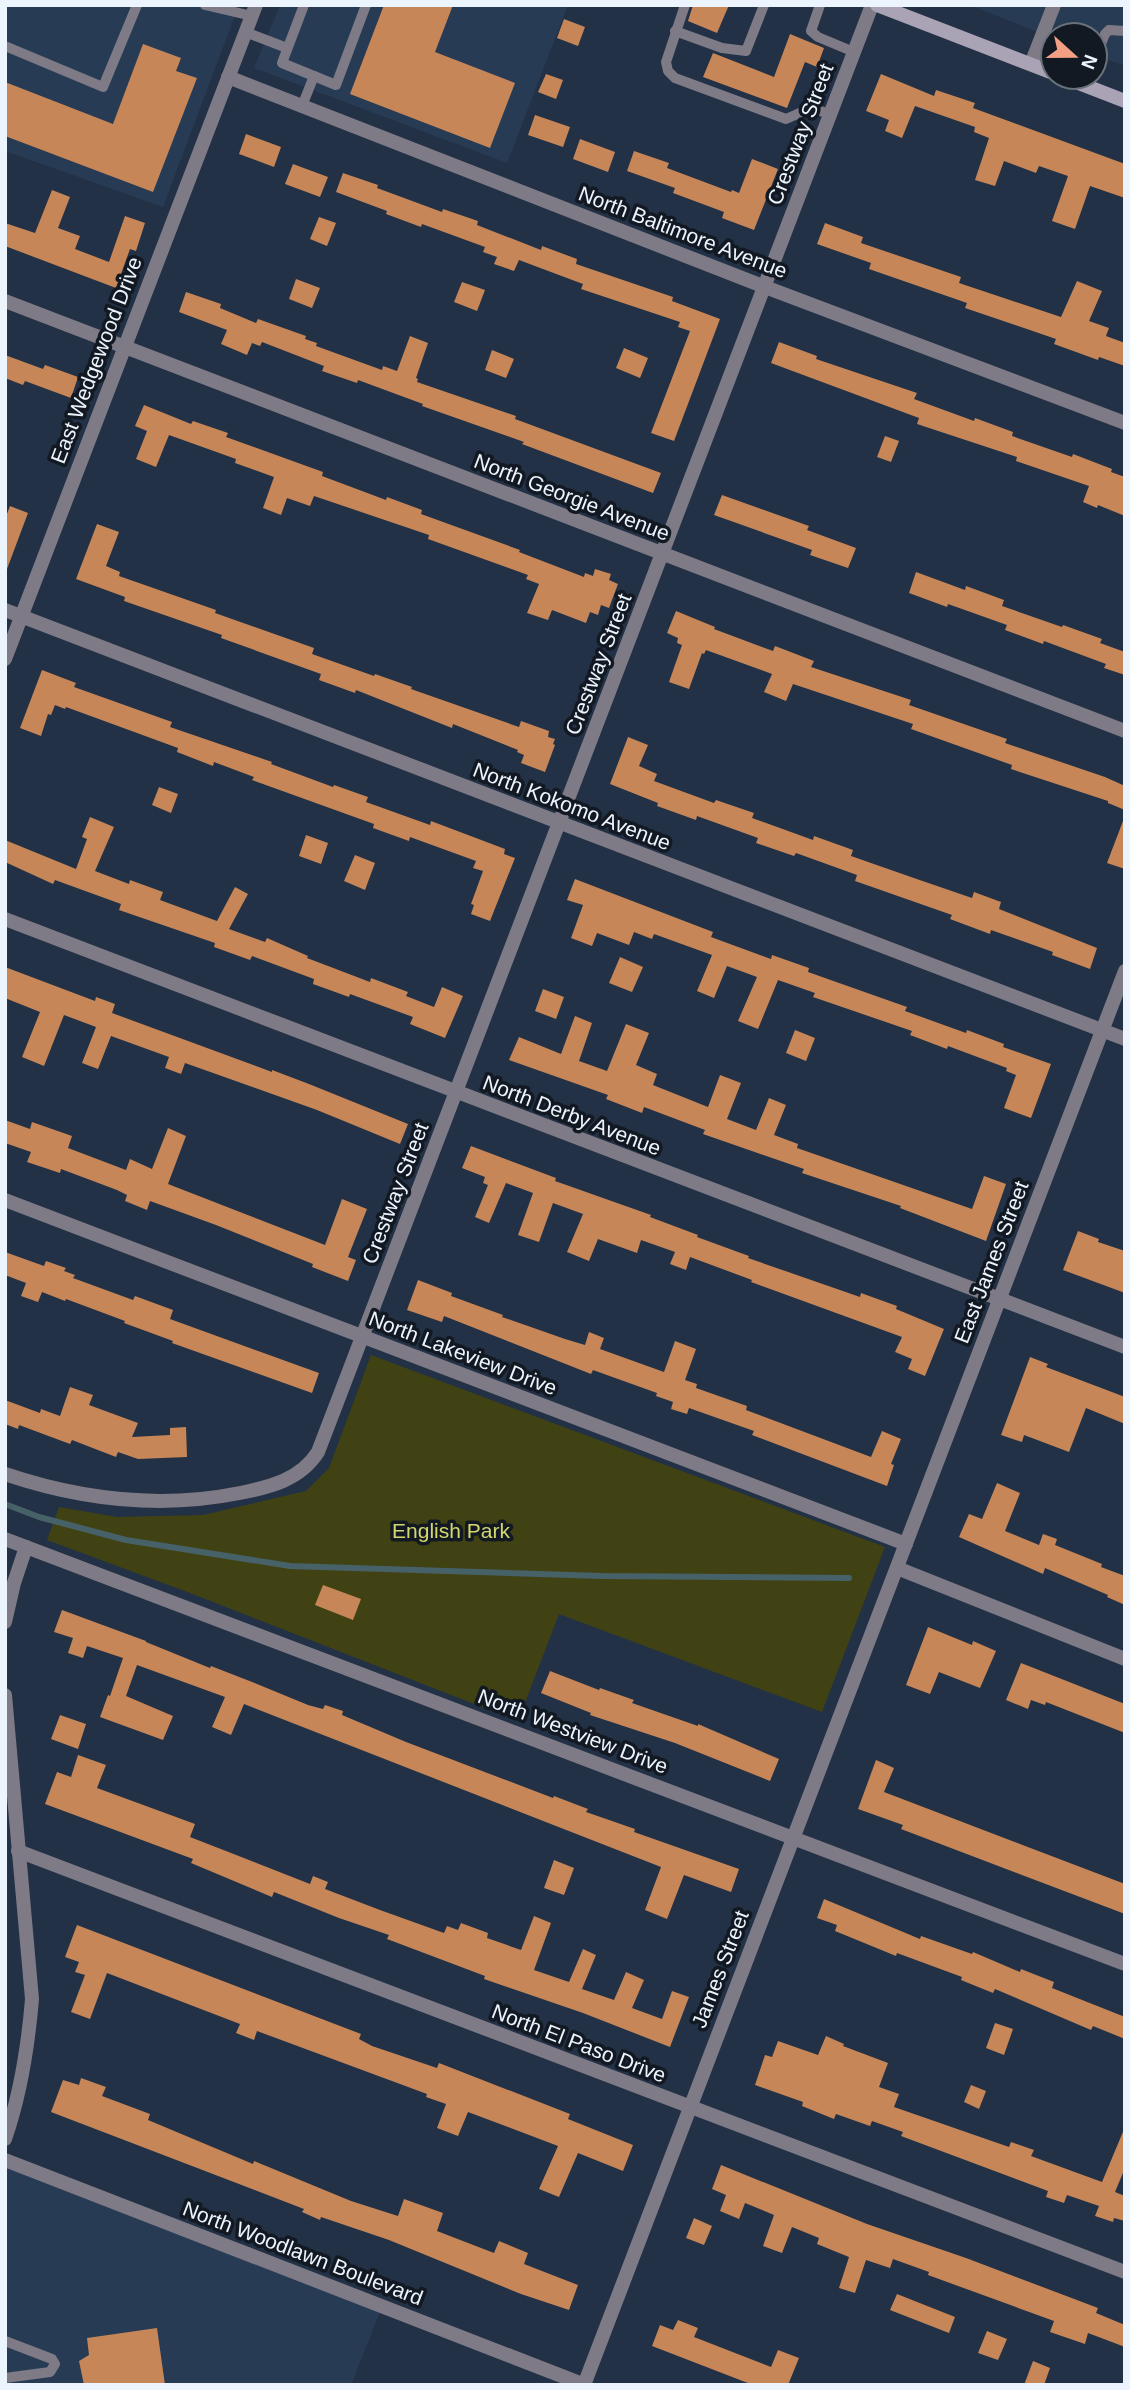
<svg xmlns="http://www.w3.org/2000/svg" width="1130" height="2390" font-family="Helvetica,sans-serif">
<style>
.built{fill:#283b54}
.green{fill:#414213}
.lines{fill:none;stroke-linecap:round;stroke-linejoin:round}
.stream{stroke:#476168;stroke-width:6}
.building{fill:#c78658}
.service{stroke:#7e7a86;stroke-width:10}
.minor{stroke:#7e7a86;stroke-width:14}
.tertiary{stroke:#7e7a86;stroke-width:14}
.secondary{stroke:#aaa3b6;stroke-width:14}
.labels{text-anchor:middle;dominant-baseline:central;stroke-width:7;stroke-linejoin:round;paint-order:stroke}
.street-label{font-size:21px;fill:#ecf4fe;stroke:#121922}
.park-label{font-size:21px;fill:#d3d76c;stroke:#121922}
</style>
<rect width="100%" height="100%" fill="#223145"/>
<!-- built -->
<g class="built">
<path d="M5,5H239L163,207L5,151Z"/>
<path d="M280,5H568L507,163L254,68Z"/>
<path d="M969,5H1125V66L1095,55V35H1053V38Z"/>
<path d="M5,2160L382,2307L351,2385H5Z"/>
</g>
<!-- green -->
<path class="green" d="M371,1355L885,1547L822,1712L559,1614L518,1721L190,1593L47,1540L59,1507L117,1517L203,1515L306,1491L329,1468Z"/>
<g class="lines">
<!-- stream -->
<path class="stream" d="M5,1504L39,1517L126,1540L290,1566L602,1576L849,1578"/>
</g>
<!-- building -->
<g class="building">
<path d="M384,5H453L435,52L515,83L490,148L350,94Z"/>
<path d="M693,5H729L717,33L688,21Z"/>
<path d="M564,19L585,27L578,46L557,38Z"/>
<path d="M790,34L824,48L817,67L805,62L787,108L703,77L713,53L774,77Z"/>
<path d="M143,44L181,58L176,71L197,78L153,192L5,136V82L113,124Z"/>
<path d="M546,74L563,80L556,99L538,92Z"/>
<path d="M881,74L934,96L936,90L975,103L973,108L1125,164V198L1090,186L1075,229L1052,221L1068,176L1039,166L1036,173L1004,161L995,186L975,180L989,138L974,132L975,127L915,106L902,138L885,131L889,120L866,111Z"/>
<path d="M535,115L570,127L563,147L528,135Z"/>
<path d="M246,134L281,147L274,167L239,154Z"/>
<path d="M580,139L615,152L608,172L573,159Z"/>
<path d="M634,151L669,163L667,168L731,192L732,190L739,193L752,159L778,169L754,230L722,218L724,212L673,193L675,188L627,171Z"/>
<path d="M293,164L328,177L320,197L285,184Z"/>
<path d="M343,173L378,185L377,188L442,212L443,209L478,221L477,225L541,250L542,246L577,259L576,264L673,297L672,301L720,319L674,441L651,433L690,331L678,327L680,322L581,289L583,284L519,260L514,271L494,264L497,257L483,252L485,247L422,224L421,227L386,214L387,211L336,192Z"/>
<path d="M52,190L70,197L58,228L80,236L75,249L109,262L125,216L145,223L136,251L130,249L116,288L5,246V223L35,233Z"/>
<path d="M319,217L336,223L327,246L310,239Z"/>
<path d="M825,223L863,237L861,243L961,277L959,283L1061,317L1077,281L1102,291L1089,321L1109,328L1106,336L1125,343V366L1099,357L1098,360L1054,344L1056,339L965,308L967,303L869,269L871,263L817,244Z"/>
<path d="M296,279L320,288L312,308L289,299Z"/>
<path d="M462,282L485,290L477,311L454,302Z"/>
<path d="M186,292L221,304L220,308L256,323L258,319L306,336L305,339L317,343L316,346L382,370L383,366L397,371L410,336L428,343L416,378L418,379L417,382L516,416L515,419L661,473L653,493L522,444L524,442L422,406L423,404L358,380L357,383L322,371L324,366L262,342L260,346L252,343L247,355L221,344L227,330L179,312Z"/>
<path d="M779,342L817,356L816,359L917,393L914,399L974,421L975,418L1013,432L1012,436L1072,457L1073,454L1112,469L1111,472L1125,477V516L1098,505L1097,508L1083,502L1089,486L1016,461L1017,457L917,424L919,418L771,363Z"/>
<path d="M624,348L648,358L640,378L616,368Z"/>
<path d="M492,350L514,359L506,378L485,370Z"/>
<path d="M5,355L43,369L45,365L78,377L71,398L25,381L23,385L5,378Z"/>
<path d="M144,405L191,424L193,421L228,433L226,437L323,472L322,476L386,500L387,497L422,510L421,514L520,550L519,552L584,577L585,573L593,576L595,569L611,574L609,580L618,584L609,608L601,605L598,615L590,612L586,623L552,610L548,620L527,613L539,584L526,579L528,575L428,539L429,535L314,496L310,506L287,498L281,515L263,508L274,477L235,463L236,459L169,435L156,467L136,459L147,431L135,426Z"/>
<path d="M885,436L899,441L891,462L877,457Z"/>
<path d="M722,495L809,526L807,530L856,548L848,568L810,555L812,550L714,515Z"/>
<path d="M10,506L28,513L7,569L5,519Z"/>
<path d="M97,524L119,532L106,566L120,572L119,576L216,610L215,613L314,648L312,654L374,676L375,674L412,687L411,689L519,727L521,721L549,731L548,737L555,739L553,744L555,745L545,772L521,763L524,755L517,752L518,750L453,724L452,728L356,690L355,693L319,680L321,674L221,638L222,635L124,601L125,597L76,579Z"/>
<path d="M916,572L965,590L966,586L1004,600L1002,606L1062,627L1063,625L1102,639L1100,643L1125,652V675L1104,668L1106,664L1044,641L1043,644L1005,630L1007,625L948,604L947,607L909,593Z"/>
<path d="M676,611L715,627L714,629L773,651L775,646L814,661L811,667L911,700L909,705L1007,739L1005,743L1105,777L1125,786V810L1108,803V801L1011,769L1012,765L911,729L913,724L793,684L786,701L764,692L772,674L706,650L704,654L702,653L689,689L669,682L682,645L677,643L678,638L667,633Z"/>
<path d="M42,670L76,683L74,687L172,722L170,727L272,762L271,764L333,787L334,785L368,797L366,802L430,825L431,821L505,849L504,854L515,858L490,921L471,914L474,905L471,904L483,871L473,868L476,861L410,837L409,841L373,828L374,824L252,780L254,777L214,762L213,766L177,752L178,748L66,707L65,709L55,705L51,715L48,714L41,736L20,728Z"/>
<path d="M628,737L648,745L639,766L657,774L654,781L714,803L716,800L754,813L752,818L813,840L814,836L853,850L851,856L911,877L972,898L974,892L1001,902L999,909L1097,948L1090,969L1052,955L1053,952L991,930L990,934L950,919L952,915L855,881L857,875L796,853L794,856L756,843L758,838L697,816L696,820L657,806L658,803L610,784Z"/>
<path d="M159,787L178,794L171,813L152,805Z"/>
<path d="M90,817L114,827L95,871L129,884L130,880L163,892L160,900L217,921L235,887L248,894L229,929L265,942L267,938L308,956L307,958L370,982L371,978L408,992L406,996L434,1007L442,987L463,996L445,1038L410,1024L413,1017L350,994L349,997L313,984L314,979L252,956L250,960L214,947L215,943L119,910L121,904L55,880L53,884L5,862V840L76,869L87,839L82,837Z"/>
<path d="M1123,821H1125V869L1107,863Z"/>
<path d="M306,835L328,843L321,864L299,856Z"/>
<path d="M355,855L375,863L365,890L344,881Z"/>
<path d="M575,879L713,932L711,937L771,959L772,955L809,968L808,972L907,1007L905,1011L966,1033L967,1030L1004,1044L1003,1047L1051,1064L1031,1118L1004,1108L1016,1075L1006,1071L1007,1068L948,1046L947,1049L910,1035L912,1031L813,997L815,993L778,980L758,1029L738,1021L757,977L727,966L714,998L697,991L712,955L654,934L652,939L634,932L629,945L597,933L592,946L571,938L583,905L567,900Z"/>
<path d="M620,957L643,967L632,992L609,983Z"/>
<path d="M5,967L95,1001L96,997L115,1004L112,1013L272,1072V1070L309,1084L408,1124L400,1144L317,1110L185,1063L181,1074L165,1068L169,1057L111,1036L98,1069L82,1063L96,1027L64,1015L44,1066L22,1057L40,1012L5,998Z"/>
<path d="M543,989L564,997L556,1019L535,1011Z"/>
<path d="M575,1016L592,1023L579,1061L607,1071L626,1024L649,1033L636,1065L657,1074L653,1085L708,1107L720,1075L741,1083L727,1119L756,1130L769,1098L786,1105L774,1135L798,1144L797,1148L972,1209L984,1176L1006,1184L986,1241L900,1208L901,1206L802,1173L804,1169L703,1134L705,1130L644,1107L642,1113L606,1099L608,1095L509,1060L519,1037L561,1054Z"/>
<path d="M795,1030L815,1038L806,1061L786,1053Z"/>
<path d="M5,1120L30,1129L32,1122L72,1136L68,1148L126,1170L130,1159L152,1169L168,1128L186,1136L168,1184L325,1245L342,1199L367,1209L348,1257L356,1260L348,1281L312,1267L313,1264L216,1225L150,1201L147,1210L125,1201L127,1195L117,1190L61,1169L60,1173L27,1162L31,1152L5,1143Z"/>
<path d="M471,1146L556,1178L555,1181L651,1215L650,1217L698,1235L697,1237L749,1256L748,1258L860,1297L861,1293L897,1306L896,1309L944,1329L925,1376L908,1369L912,1359L895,1352L902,1337L751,1282L752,1280L690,1257L686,1270L670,1264L675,1252L641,1240L637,1253L598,1239L589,1261L567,1252L583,1214L553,1203L539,1242L518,1235L533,1193L506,1183L489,1223L475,1217L488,1185L483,1183L485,1177L462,1168Z"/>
<path d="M1078,1231L1099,1239L1098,1242L1125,1251V1293L1063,1270Z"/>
<path d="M5,1252L44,1266L46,1261L66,1268L64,1271L75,1275L73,1278L133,1300L135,1296L173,1310L170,1319L319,1373L312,1393L172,1343L173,1341L124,1323L125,1321L66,1299L65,1301L42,1292L38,1302L21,1296L26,1283L5,1275Z"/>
<path d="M418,1280L452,1293L451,1296L503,1315L502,1317L565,1339L585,1345L589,1332L604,1338L600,1349L664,1372L675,1341L696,1349L685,1380L697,1384L696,1388L747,1406L746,1410L871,1457L882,1431L901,1439L891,1464L894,1465L887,1486L752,1435L754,1431L689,1408L687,1414L671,1409L673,1402L656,1396L657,1393L593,1370L591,1374L444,1316L442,1322L407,1310Z"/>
<path d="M1030,1357L1048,1364L1046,1367L1125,1397V1424L1086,1408L1069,1452L1024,1435L1022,1442L1001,1435Z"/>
<path d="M70,1387L93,1395L89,1405L138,1423L132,1437L170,1435V1428L186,1427L187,1457L138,1459L118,1452L116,1457L72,1440L70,1444L19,1425L18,1429L5,1424V1400L40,1413L41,1409L60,1416Z"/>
<path d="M997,1483L1020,1493L1005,1531L1039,1545L1043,1534L1057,1539L1055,1545L1102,1564L1101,1567L1125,1576V1605L1107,1597L1108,1595L1045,1568L1043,1574L959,1537L969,1514L982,1519Z"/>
<path d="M323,1585L361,1599L353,1620L315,1605Z"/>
<path d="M62,1610L146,1641V1642L210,1668L211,1666L257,1684L308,1705L323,1709L325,1705L343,1711L342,1715L406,1742L553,1798L554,1796L588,1809L586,1812L635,1829L634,1832L739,1869L731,1892L684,1875L667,1919L645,1910L661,1867L244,1704L231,1735L212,1727L225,1697L137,1665L126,1696L173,1716L163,1740L100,1717L108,1695L110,1696L123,1658L87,1646L83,1658L68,1653L73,1638L54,1632Z"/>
<path d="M928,1627L972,1645L973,1641L996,1651L980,1688L939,1672L930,1694L906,1685Z"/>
<path d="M1021,1663L1125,1704V1733L1046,1702L1045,1705L1031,1700L1028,1709L1006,1700Z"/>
<path d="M550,1671L599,1690L600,1688L634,1700L632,1703L698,1726V1724L779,1759L770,1781L675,1743L590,1715L591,1713L541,1693Z"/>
<path d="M60,1715L86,1724L78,1749L51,1739Z"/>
<path d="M78,1755L106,1765L97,1788L195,1824L190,1837L310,1884L313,1876L328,1882L325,1889L380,1910L444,1933L447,1926L458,1930L461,1923L488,1933L487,1938L521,1950L534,1916L551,1923L534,1970L569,1982L583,1949L596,1955L582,1989L614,2000L626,1972L644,1980L632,2008L662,2019L672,1991L689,1997L670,2047L583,2013L484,1979L485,1976L387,1939L389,1935L339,1918L274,1892L272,1897L191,1863L193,1859L45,1804L57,1772L71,1777Z"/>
<path d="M876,1760L894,1768L884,1792L1125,1884V1914L901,1829L903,1825L858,1809Z"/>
<path d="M554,1860L574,1868L564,1895L544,1888Z"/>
<path d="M824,1899L920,1939L921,1936L972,1954L973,1952L1020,1972L1021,1969L1054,1982L1052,1988L1125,2017V2039L1093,2026L1091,2030L995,1989L993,1993L961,1980L962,1977L897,1953L896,1956L835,1931L837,1925L817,1918Z"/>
<path d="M77,1925L361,2034L359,2039L372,2046L437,2068L439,2063L570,2114L568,2119L633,2145L623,2171L578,2153L559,2197L539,2189L558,2146L468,2112L458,2136L437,2128L446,2104L426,2097L427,2094L257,2031L254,2040L236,2033L240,2024L107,1973L90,2019L71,2012L85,1975L75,1972L79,1962L65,1957Z"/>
<path d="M995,2023L1013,2029L1004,2055L986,2048Z"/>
<path d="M826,2036L844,2044L843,2046L888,2063L879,2087L899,2094L894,2107L1009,2147L1011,2142L1034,2150L1031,2156L1102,2182L1125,2127V2168L1115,2192L1125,2196V2221L1114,2218L1113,2222L1095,2216L1099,2206L1067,2195L1064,2203L1046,2197L1048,2191L901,2136L903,2132L872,2121L870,2126L836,2114L834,2119L802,2106L803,2102L755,2085L765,2055L772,2057L778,2041L818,2055Z"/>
<path d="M81,2078L106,2087L102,2096L150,2114L148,2120L253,2164L254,2161L351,2201L398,2216L404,2199L443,2213L437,2231L494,2253L499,2241L528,2253L524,2264L578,2285L569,2310L521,2294L389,2240L321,2217L320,2220L302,2212L304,2209L51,2112L63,2080L79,2085Z"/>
<path d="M971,2085L986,2091L979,2109L964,2102Z"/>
<path d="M721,2165L867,2224L966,2258L1098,2308L1096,2313L1125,2325V2347L1088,2333L1085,2344L1050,2332L1054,2321L928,2275L929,2272L893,2259L890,2268L866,2260L855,2293L839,2288L849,2257L817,2244L819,2238L792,2227L782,2253L763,2246L774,2215L745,2203L739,2219L720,2211L726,2195L712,2189Z"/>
<path d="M694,2218L712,2226L704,2245L686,2238Z"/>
<path d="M897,2294L955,2317L949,2333L890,2310Z"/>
<path d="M678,2320L698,2328L694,2337L771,2367L778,2350L799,2358L788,2385H753L652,2346L660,2325L673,2330Z"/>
<path d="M157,2328L165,2385H84L79,2361L89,2355L87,2338Z"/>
<path d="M987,2331L1007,2339L998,2360L978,2353Z"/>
<path d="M1033,2361L1050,2368L1044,2385H1024Z"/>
</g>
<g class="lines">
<!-- service -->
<g class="service">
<path d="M205,5L252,16"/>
<path d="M304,5L282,63L336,85L366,5"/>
<path d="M685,5L666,62L668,71L675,78L786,119L811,108L830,114"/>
<path d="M820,5L811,31L818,37L854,52"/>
<path d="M675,31L722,48L746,51L764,5"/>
<path d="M245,32L287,48"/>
<path d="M5,46L103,87L137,5"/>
<path d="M1095,59L1105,34L1109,30L1125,31"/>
<path d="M302,106L314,76"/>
<path d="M5,2341L52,2359L55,2364L50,2372L5,2378"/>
</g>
<!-- minor -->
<g class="minor">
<path d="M1031,64L1054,5"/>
<path d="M228,77L765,287L1125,423"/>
<path d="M5,301L1125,731"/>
<path d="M5,610L1125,1039"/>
<path d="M5,659L256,5"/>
<path d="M5,919L1125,1347"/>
<path d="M5,1200L906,1544"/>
<path d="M5,1474C82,1500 160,1509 240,1493C270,1487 300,1480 318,1452L872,5"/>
<path d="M5,1539L1125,1964"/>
<path d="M897,1568L1125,1659"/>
<path d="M5,1622L14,1583L26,1547"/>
<path d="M5,1695L32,1999C28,2047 21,2093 5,2139"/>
<path d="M18,1851L1125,2272"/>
</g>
<!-- tertiary -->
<g class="tertiary">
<path d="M5,2160L585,2385"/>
<path d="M584,2385L1125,971"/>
</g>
<!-- secondary -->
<g class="secondary">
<path d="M877,5L1053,73"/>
<path d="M1063,77L1125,101"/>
</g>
</g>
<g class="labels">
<!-- street labels -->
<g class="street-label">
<text transform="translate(800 134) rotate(-69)">Crestway Street</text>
<text transform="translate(683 232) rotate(21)">North Baltimore Avenue</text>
<text transform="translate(96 360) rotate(-69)">East Wedgewood Drive</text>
<text transform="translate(572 497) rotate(21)">North Georgie Avenue</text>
<text transform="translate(598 664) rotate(-69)">Crestway Street</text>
<text transform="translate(572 806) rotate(21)">North Kokomo Avenue</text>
<text transform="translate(572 1115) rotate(21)">North Derby Avenue</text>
<text transform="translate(395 1193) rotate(-69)">Crestway Street</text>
<text transform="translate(991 1262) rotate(-69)">East James Street</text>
<text transform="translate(463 1353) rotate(21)">North Lakeview Drive</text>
<text transform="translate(573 1731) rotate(21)">North Westview Drive</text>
<text transform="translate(720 1969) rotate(-69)">James Street</text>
<text transform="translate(579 2043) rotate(21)">North El Paso Drive</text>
<text transform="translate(303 2253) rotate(21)">North Woodlawn Boulevard</text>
</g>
<!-- park labels -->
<g class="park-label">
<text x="451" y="1530">English Park</text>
</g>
</g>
<!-- border -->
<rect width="1130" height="2390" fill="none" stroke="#ecf4fe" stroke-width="14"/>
<!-- north arrow -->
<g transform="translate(1074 56) rotate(111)"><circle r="33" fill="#121922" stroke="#69717a" stroke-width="2"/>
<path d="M0-5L12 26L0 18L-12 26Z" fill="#f39f84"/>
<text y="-10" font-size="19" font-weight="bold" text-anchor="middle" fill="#ecf4fe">N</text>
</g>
</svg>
